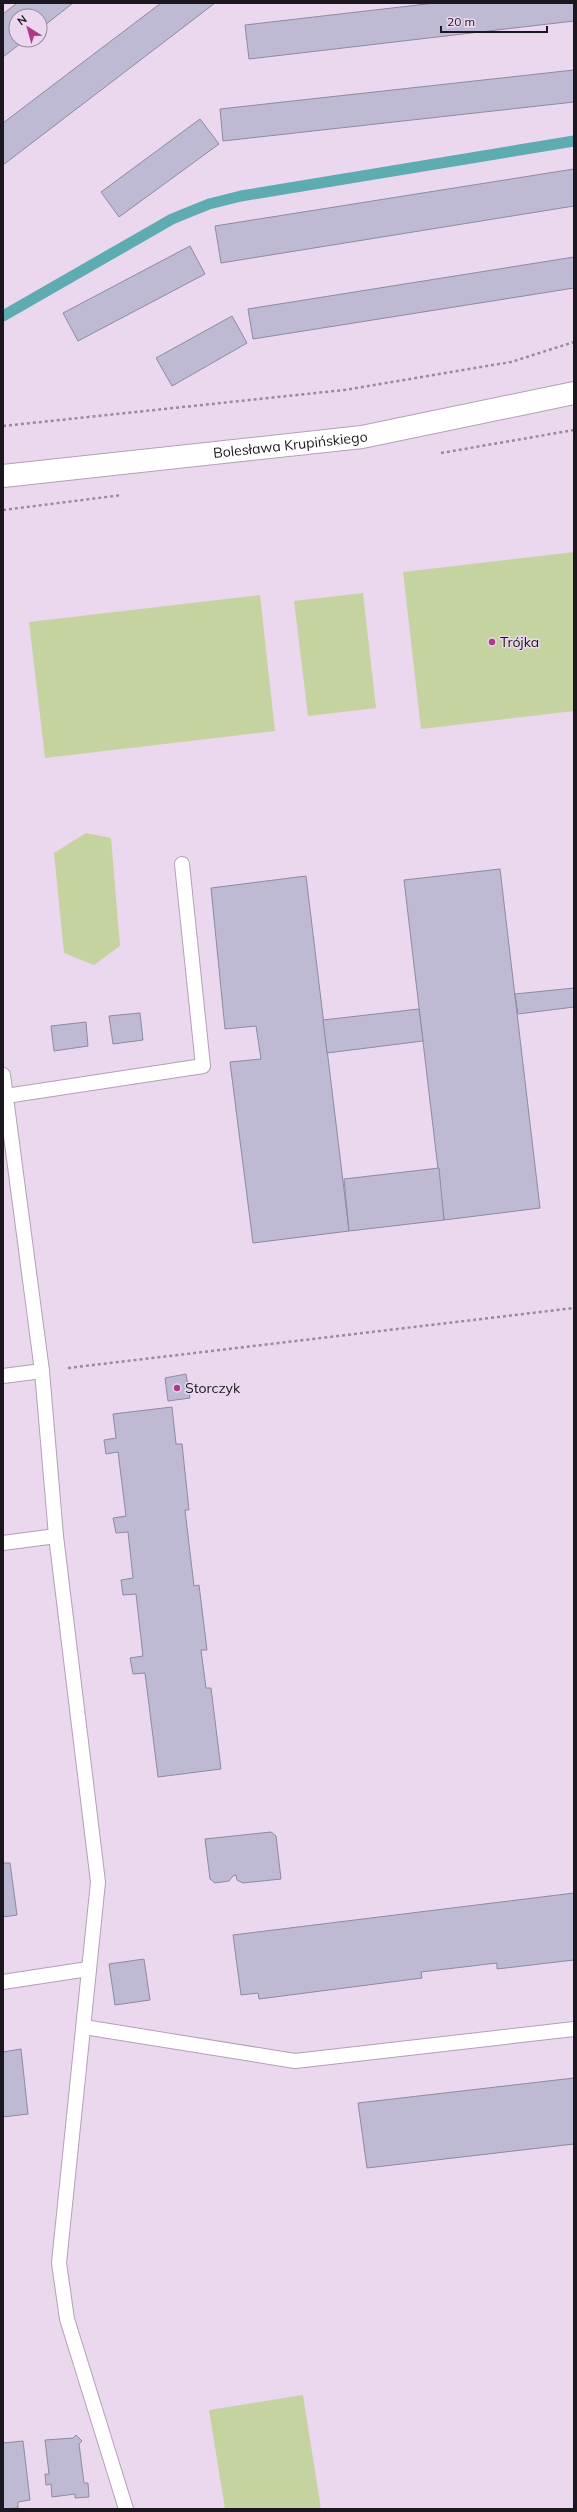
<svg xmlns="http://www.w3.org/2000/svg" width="577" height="2512" font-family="Mulish,sans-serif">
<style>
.green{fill:#c5d3a1}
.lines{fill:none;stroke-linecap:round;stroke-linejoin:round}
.stream{stroke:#5eacb2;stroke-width:11}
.building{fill:#bfbad4;stroke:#8e89a2}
.service-casing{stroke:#b2a0b5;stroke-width:16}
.minor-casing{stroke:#b2a0b5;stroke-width:24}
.path{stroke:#988b9b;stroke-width:2.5;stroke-dasharray:3 3;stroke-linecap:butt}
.service{stroke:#fff;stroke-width:14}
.minor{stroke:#fff;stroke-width:22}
.poi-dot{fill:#b3388a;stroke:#ebd8ee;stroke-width:1.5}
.labels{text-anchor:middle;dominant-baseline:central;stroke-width:3;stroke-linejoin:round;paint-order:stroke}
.street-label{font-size:14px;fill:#1c161e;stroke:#ebd8ee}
.poi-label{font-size:14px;fill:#1c161e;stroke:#ebd8ee;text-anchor:start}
</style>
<rect width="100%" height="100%" fill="#ebd8ee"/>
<!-- green -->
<g class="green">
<path d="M574,552V711L421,729L403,572Z"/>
<path d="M363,593L376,708L308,716L294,601Z"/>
<path d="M260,595L275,731L45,758L29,622Z"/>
<path d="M86,833L111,838L120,946L94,965L64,953L54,853Z"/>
<path d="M303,2395L321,2509H225L209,2410Z"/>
</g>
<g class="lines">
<!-- stream -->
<path class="stream" d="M3,316L172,219L209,204L241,196L574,141"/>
</g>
<!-- building -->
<g class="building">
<path d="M17,3H73L40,29V16H16V40H25L3,57V14Z"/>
<path d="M161,3H215L3,165V123Z"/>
<path d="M435,3H574V21L249,59L245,25Z"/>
<path d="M574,70V102L223,141L220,109Z"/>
<path d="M200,119L219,144L119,217L101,192Z"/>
<path d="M574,169V206L221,263L215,226Z"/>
<path d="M190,246L205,274L78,341L63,313Z"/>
<path d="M574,257V288L253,339L248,309Z"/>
<path d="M232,316L247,343L172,386L156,358Z"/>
<path d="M500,869L540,1208L444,1220L404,880Z"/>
<path d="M306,876L349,1231L253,1243L230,1062L261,1059L256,1026L225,1029L211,888Z"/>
<path d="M574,988V1007L518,1014L515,994Z"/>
<path d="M419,1009L423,1041L327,1053L323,1020Z"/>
<path d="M140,1013L143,1040L113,1044L109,1016Z"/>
<path d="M86,1022L88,1046L54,1051L51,1026Z"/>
<path d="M439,1168L444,1220L349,1231L344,1179Z"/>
<path d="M186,1374L190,1398L168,1401L165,1378Z"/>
<path d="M172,1407L176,1444H182L189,1510H185L194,1586L199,1585L207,1650H201L206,1688H211L221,1769L158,1777L145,1673L133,1674L130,1658L143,1656L136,1594L123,1595L121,1580L133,1578L128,1532L116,1533L113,1518L126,1516L118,1452L106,1454L104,1440L116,1438L113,1414Z"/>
<path d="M271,1832L276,1836L281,1879L243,1883L237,1880L236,1875L233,1876L229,1881L215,1883L210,1879L205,1839Z"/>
<path d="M3,1863H10L17,1915L3,1917Z"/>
<path d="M574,1893V1960L497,1969V1963L421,1972L422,1978L259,1999L258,1993L241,1995L233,1935Z"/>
<path d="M144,1959L150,2000L115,2005L109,1964Z"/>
<path d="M21,2049L28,2114L3,2117V2052Z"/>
<path d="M574,2078V2144L367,2168L358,2103Z"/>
<path d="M76,2435L82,2441L79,2444L84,2483H88L89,2497L75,2498V2494L52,2497L51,2484L46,2485L45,2474H49L45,2440L73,2438Z"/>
<path d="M23,2441L30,2500L18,2502V2508L3,2509V2443Z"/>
</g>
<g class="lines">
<defs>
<g id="service">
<path d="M3,1075L42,1371L56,1536L98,1882L59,2263L67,2319L126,2509"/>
<path d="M6,1096L203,1066L182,864"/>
<path d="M3,1376L42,1371"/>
<path d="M3,1543L56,1536"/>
<path d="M3,1982L88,1969"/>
<path d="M84,2027L295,2061L574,2029"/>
</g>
<g id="minor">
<path id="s1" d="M3,476L362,437L574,393"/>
</g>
</defs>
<!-- service casing -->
<use href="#service" class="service-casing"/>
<!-- minor casing -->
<use href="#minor" class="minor-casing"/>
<!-- path -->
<g class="path">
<path d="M3,426L344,390L511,362L574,342"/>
<path d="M441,453L574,430"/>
<path d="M3,510L122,495"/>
<path d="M68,1368L574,1308"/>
</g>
<!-- service -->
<use href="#service" class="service"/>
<!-- minor -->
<use href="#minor" class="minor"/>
</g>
<!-- markers -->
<g class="poi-dot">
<circle cx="492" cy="642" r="4"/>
<circle cx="177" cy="1388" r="4"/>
</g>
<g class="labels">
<!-- street labels -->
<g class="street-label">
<text stroke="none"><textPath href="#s1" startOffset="289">Bolesława Krupińskiego</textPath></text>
</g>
<!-- poi labels -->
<g class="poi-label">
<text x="500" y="642">Trójka</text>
<text x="185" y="1388">Storczyk</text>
</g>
</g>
<!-- border -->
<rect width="577" height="2512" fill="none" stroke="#1c161e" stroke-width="8"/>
<!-- north arrow -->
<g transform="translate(28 28) rotate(323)"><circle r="19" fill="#ebd8ee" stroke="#988a9b"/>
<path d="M0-3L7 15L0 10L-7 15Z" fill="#b3388a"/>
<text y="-6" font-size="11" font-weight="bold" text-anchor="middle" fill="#1c161e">N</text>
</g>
<!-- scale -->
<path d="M441 26v6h106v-6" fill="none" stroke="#1c161e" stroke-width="2"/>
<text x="447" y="26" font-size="12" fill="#1c161e" stroke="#ebd8ee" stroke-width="3" paint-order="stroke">20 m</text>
</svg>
